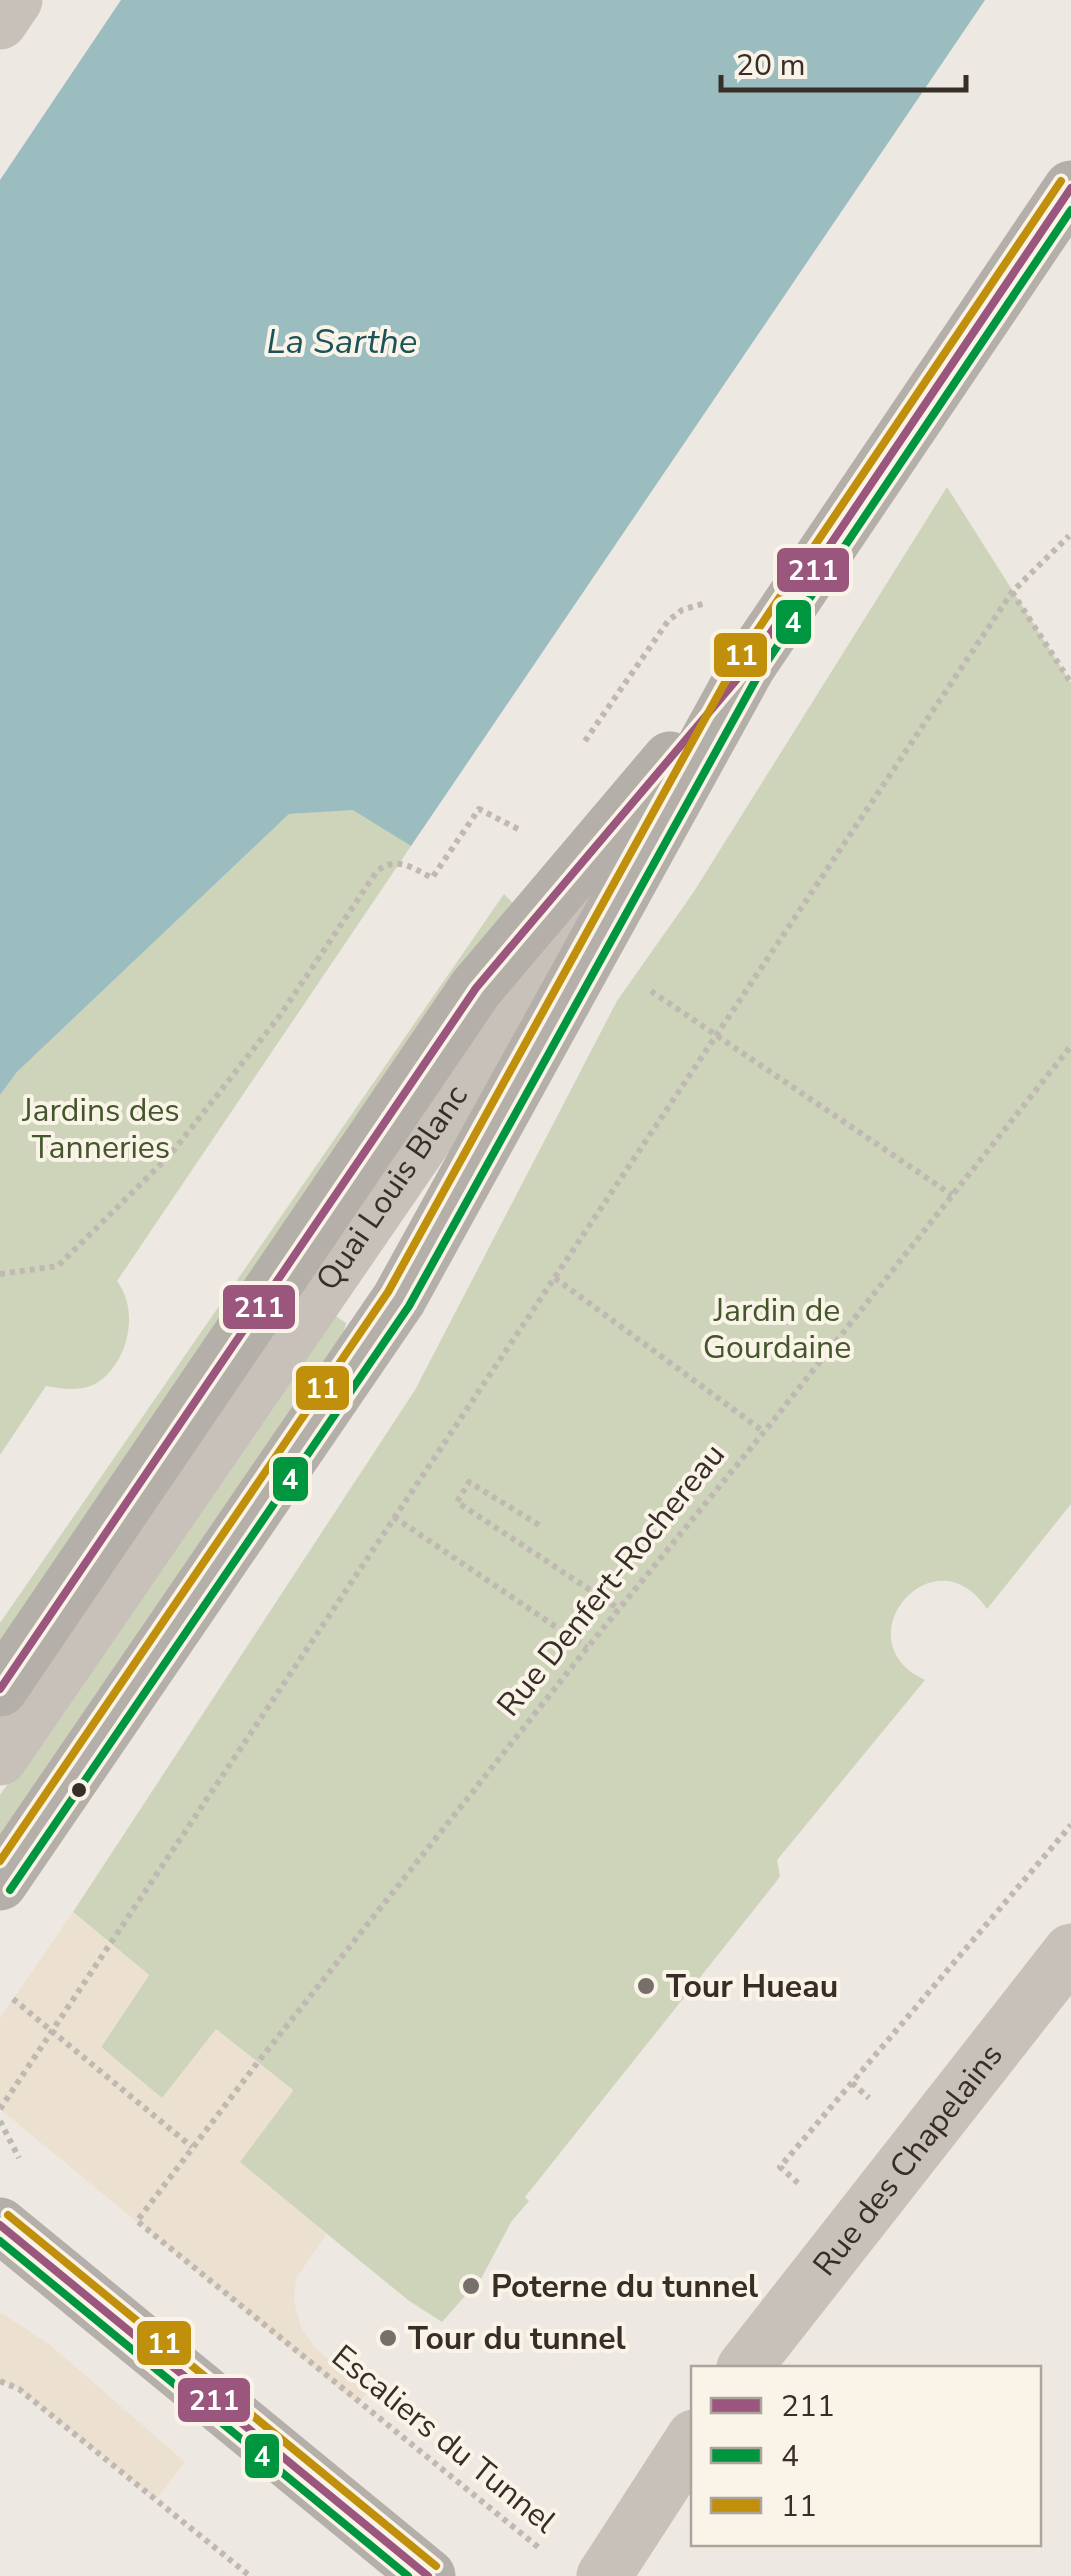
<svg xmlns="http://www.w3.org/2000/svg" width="1071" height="2576" font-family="'Nunito Sans',sans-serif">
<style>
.green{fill:#cdd4ba}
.plaza{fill:#ece1d0}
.water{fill:#9cbdc0}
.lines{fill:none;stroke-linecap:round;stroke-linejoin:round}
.path{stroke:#c0b9b2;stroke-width:6;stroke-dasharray:5 5;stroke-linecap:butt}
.minor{stroke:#c7c1ba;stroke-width:55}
.major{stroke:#b5afa9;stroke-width:55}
.bus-1-casing{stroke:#faf3e8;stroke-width:15}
.bus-2-casing{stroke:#faf3e8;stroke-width:15}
.bus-3-casing{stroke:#faf3e8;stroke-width:15}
.bus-1{stroke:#9b567e;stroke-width:8}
.bus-2{stroke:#009640;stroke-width:8}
.bus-3{stroke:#c0900c;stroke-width:8}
.bus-dot{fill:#382e28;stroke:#faf3e8;stroke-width:4}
.poi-dot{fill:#776f69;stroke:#faf3e8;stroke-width:4}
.labels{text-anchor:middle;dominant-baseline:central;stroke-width:8;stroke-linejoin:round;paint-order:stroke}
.park-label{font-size:32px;fill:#44572a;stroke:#faf3e8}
.street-label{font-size:32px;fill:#382e28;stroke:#faf3e8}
.poi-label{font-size:32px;font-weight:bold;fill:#382e28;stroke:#faf3e8;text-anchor:start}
.water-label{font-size:35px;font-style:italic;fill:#1b535b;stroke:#faf3e8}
.line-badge{stroke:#faf3e8;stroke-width:4}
.badge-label{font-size:28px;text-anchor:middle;font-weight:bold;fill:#fff}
</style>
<rect width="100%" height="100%" fill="#ede8e1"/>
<!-- green -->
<g class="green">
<path d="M947,487L1071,683V1504L987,1609C934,1529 840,1641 925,1680L777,1860L780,1876L776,1882L525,2197L529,2201L511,2222L482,2277L442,2322L408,2300L239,2162L293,2090L217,2030L162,2099L101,2047L149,1975L73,1912L415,1390L617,1001L693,893Z"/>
<path d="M353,809L411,846L117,1281C141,1313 127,1367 93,1385C81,1391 60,1389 46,1386L0,1455V1095L17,1072L289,814Z"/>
<path d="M504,894L518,908L0,1655V1623Z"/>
<path d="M336,1316L346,1323L338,1353L0,1836V1795Z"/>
</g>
<!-- plaza -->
<g class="plaza">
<path d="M73,1912L149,1975L101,2047L162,2098L216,2029L293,2091L240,2162L327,2234L296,2278L294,2301L301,2327L315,2348L368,2391L358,2404L0,2109V2018Z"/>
<path d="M0,2312L50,2345L185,2462L156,2499L19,2389L0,2381Z"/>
</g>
<!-- water -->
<path class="water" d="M121,0H985L411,846L353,810L289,814L17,1072L0,1095V180Z"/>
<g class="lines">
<!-- path -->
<g class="path">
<path d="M1012,592L1071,683"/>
<path d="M585,741L668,621L682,610L705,603"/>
<path d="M651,991L952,1195"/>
<path d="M0,1274L58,1266L170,1155L281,1014L377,871C397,856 411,867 432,878L479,809L518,829"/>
<path d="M555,1278L764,1432"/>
<path d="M394,1517L587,1648"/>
<path d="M539,1525L469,1482L457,1502L619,1609"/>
<path d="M13,1999L192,2147"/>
<path d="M852,2083L869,2098"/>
<path d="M0,2109L1012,592L1069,536"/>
<path d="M0,2121L19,2158"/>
<path d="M798,2183L780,2167L1071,1825"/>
<path d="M0,2381L19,2389L250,2576"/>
<path d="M538,2547L137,2221L258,2062L587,1648L768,1427L1071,1046"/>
</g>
<!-- minor -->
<g class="minor">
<path d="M0,22L15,0"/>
<path id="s1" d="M0,1758L629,841"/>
<path id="s2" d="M744,2368L1071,1951"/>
<path d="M604,2576L694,2437"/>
</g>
<!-- major -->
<g class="major">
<path d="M0,1689L476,988L670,759"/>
<path d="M0,1883L399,1299L749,665L1071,188"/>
<path d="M0,2225L428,2576"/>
</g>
<defs>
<g id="bus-1">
<path d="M0,1689L476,988L749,665L1071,188"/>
<path d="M0,2225L428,2576"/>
</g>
<g id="bus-2">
<path d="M10,1890L409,1306L760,672L1071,210"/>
<path d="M0,2241L408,2576"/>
</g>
<g id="bus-3">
<path d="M0,1861L388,1292L738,659L1061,181"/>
<path d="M8,2215L436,2566"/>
</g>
</defs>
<!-- bus-1 casing -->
<use href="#bus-1" class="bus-1-casing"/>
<!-- bus-2 casing -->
<use href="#bus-2" class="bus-2-casing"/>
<!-- bus-3 casing -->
<use href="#bus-3" class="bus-3-casing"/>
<!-- bus-1 -->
<use href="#bus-1" class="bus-1"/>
<!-- bus-2 -->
<use href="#bus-2" class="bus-2"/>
<!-- bus-3 -->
<use href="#bus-3" class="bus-3"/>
</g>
<!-- markers -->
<circle class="bus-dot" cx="79" cy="1790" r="9"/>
<g class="poi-dot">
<circle cx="646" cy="1986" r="10"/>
<circle cx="471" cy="2286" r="10"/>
<circle cx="388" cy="2338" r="10"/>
</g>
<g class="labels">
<!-- park labels -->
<g class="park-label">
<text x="101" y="1110">Jardins des<tspan x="101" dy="37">Tanneries</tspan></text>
<text x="777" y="1310">Jardin de<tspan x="777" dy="37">Gourdaine</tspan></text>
</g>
<!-- street labels -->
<g class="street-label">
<text stroke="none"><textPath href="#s1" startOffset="692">Quai Louis Blanc</textPath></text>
<text transform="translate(611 1580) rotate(-51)">Rue Denfert-Rochereau</text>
<text stroke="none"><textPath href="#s2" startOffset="265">Rue des Chapelains</textPath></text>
<text transform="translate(444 2439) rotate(39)">Escaliers du Tunnel</text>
</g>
<!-- poi labels -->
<g class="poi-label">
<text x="666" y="1986">Tour Hueau</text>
<text x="491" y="2286">Poterne du tunnel</text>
<text x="408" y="2338">Tour du tunnel</text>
</g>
<!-- water labels -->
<g class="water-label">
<text x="342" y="341">La Sarthe</text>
</g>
</g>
<g class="line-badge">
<rect x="775" y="546" width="76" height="48" rx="10" fill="#9b567e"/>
<rect x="774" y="598" width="39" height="48" rx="10" fill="#009640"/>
<rect x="712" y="631" width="57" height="48" rx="10" fill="#c0900c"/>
<rect x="221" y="1283" width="76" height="48" rx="10" fill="#9b567e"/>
<rect x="294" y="1364" width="57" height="48" rx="10" fill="#c0900c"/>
<rect x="271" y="1455" width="39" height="48" rx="10" fill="#009640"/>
<rect x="135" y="2319" width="58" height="48" rx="10" fill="#c0900c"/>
<rect x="176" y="2376" width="76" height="48" rx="10" fill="#9b567e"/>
<rect x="243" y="2432" width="38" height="48" rx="10" fill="#009640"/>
</g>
<g class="badge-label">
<text x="813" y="580">211</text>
<text x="793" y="632">4</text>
<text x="741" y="665">11</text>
<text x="259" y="1317">211</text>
<text x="322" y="1398">11</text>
<text x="290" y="1489">4</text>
<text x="164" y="2353">11</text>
<text x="214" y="2410">211</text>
<text x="262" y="2466">4</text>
</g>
<!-- legend -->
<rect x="691" y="2366" width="350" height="180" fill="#faf3e8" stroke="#aca49b" stroke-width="2.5"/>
<rect x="711" y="2398" width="50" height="15" fill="#9b567e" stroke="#aca49b" stroke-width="2.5"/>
<text x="781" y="2416" font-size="30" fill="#382e28">211</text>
<rect x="711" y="2448" width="50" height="15" fill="#009640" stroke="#aca49b" stroke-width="2.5"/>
<text x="781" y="2466" font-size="30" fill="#382e28">4</text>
<rect x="711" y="2498" width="50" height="15" fill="#c0900c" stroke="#aca49b" stroke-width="2.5"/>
<text x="781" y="2516" font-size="30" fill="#382e28">11</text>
<!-- scale -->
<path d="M721 75v15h245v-15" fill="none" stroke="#382e28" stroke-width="5"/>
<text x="736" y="75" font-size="30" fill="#382e28" stroke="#faf3e8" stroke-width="8" paint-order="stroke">20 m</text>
</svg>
